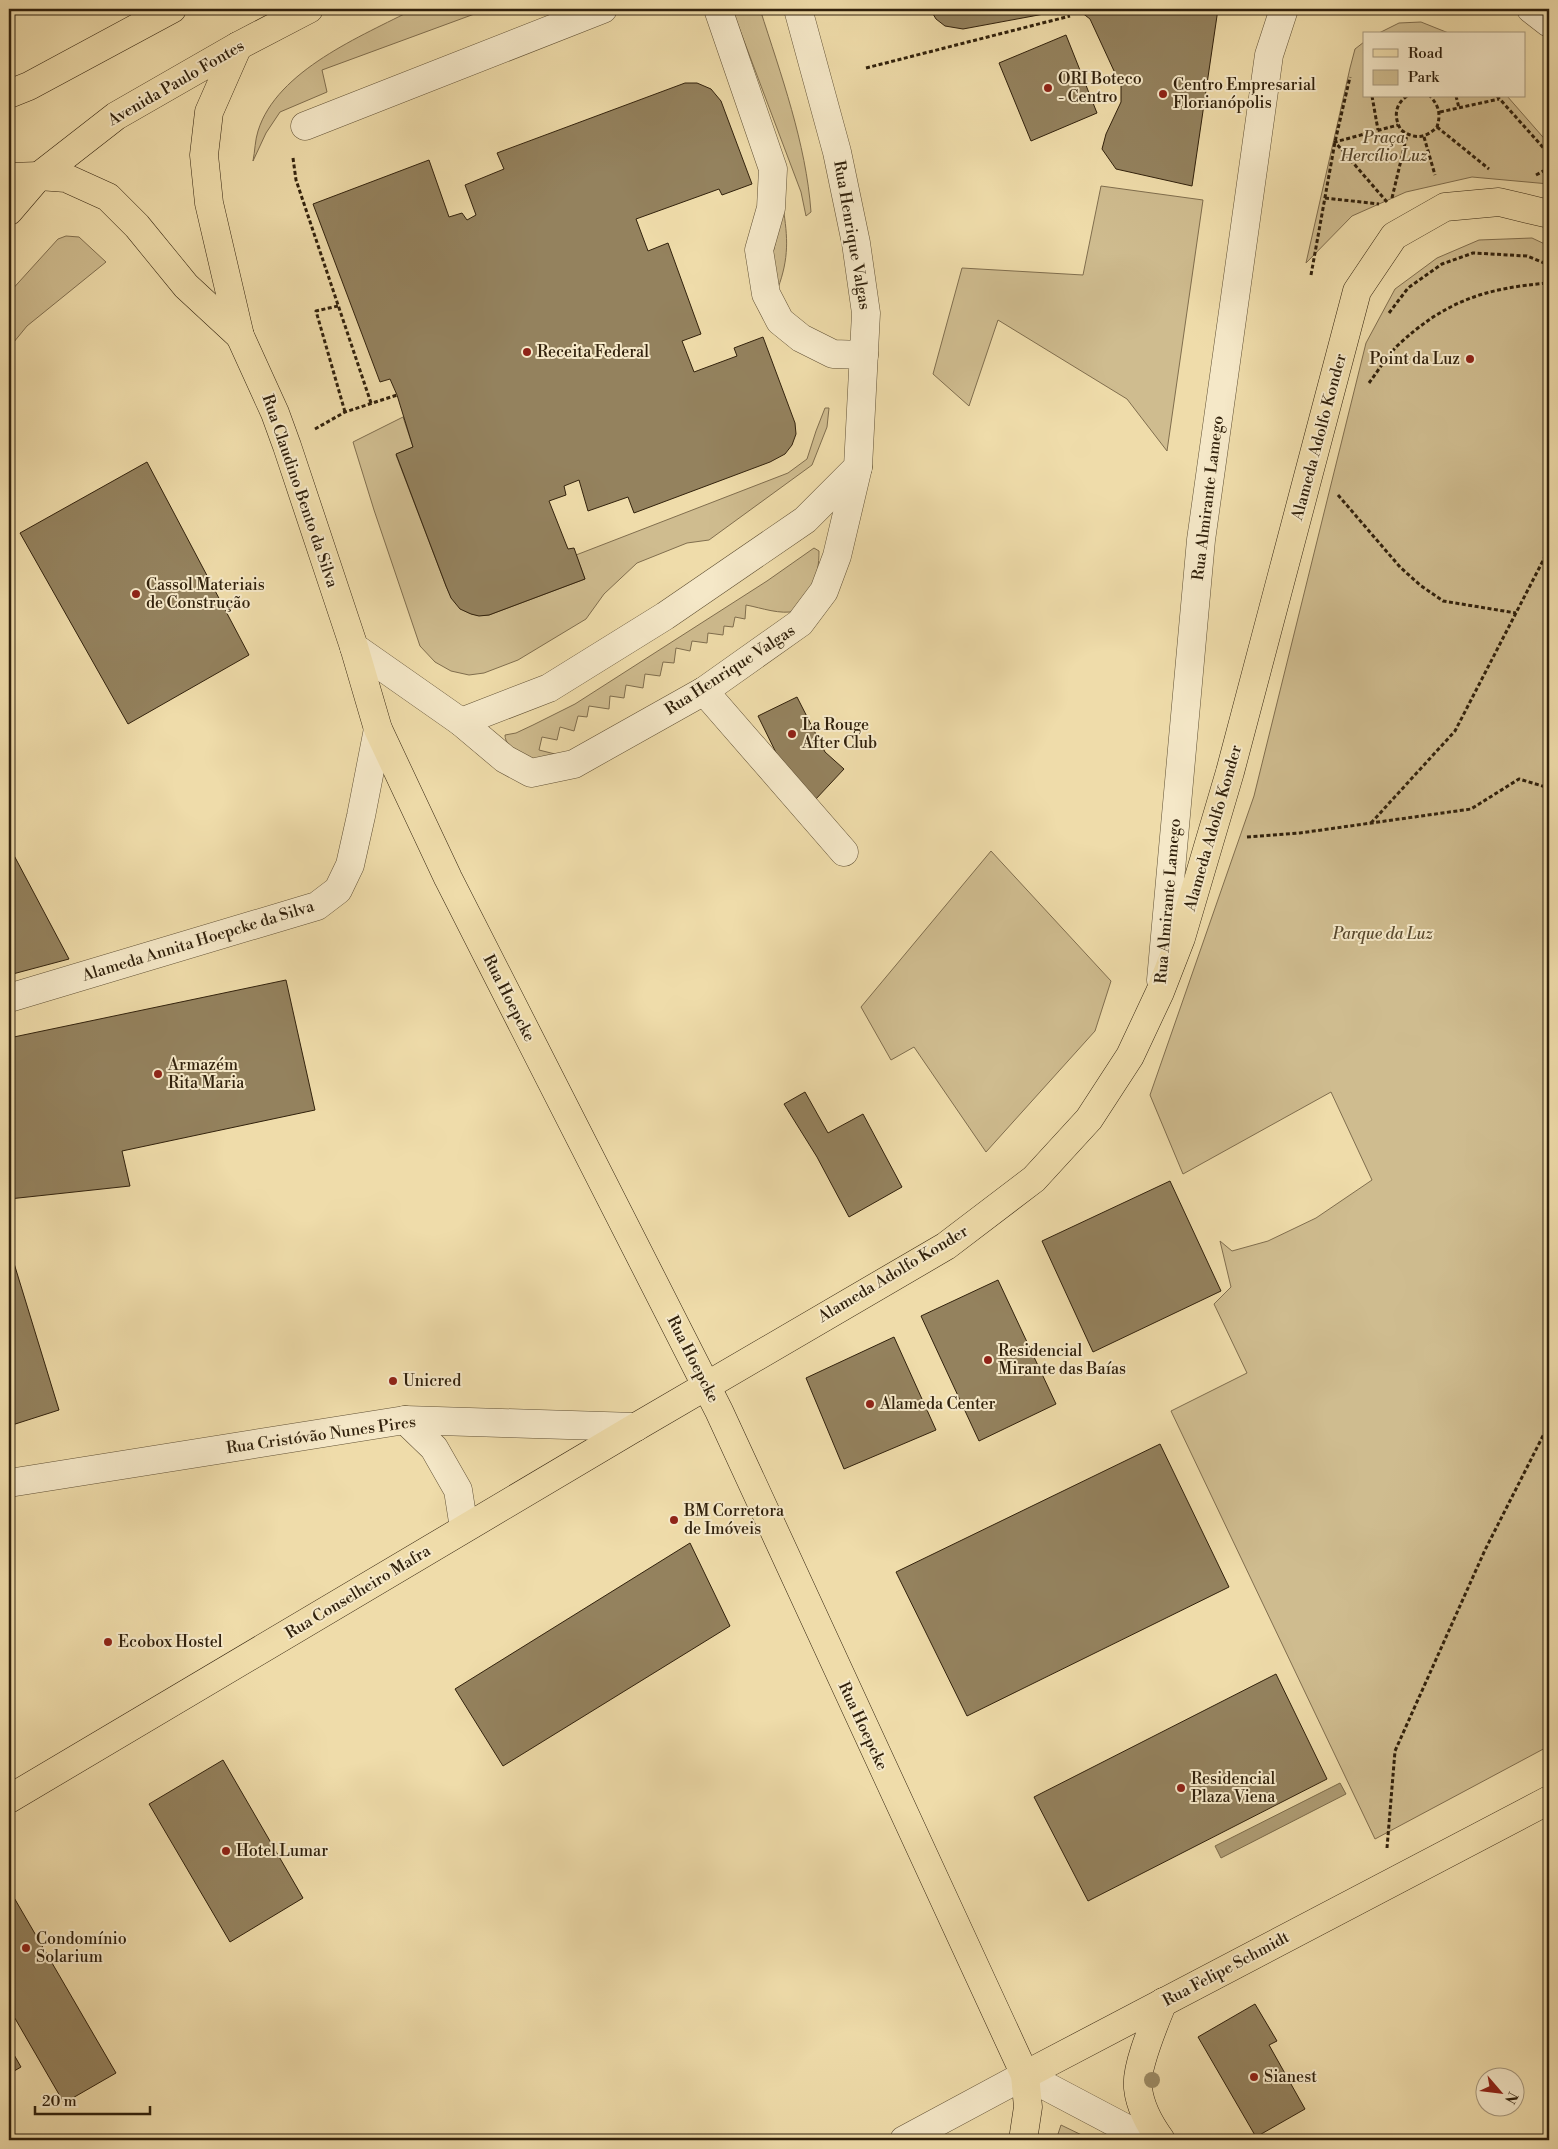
<svg xmlns="http://www.w3.org/2000/svg" width="1558" height="2149" font-family="'Libre Bodoni',serif">
<style>
.green{fill:#cfbc8f;stroke:#806e4e}
.water{fill:#ae9c74;stroke:#7c6b4a}
.building{fill:#94825e;stroke:#31210c}
.lines{fill:none;stroke-linecap:round;stroke-linejoin:round}
.minor-casing{stroke:#605034;stroke-width:29}
.major-casing{stroke:#31210c;stroke-width:29}
.highway-casing{stroke:#31210c;stroke-width:29}
.path{stroke:#31210c;stroke-width:3;stroke-dasharray:4 2.5;stroke-linecap:butt}
.minor{stroke:#f5e8c8;stroke-width:28}
.major{stroke:#efdcaa;stroke-width:28}
.highway{stroke:#efdcaa;stroke-width:28}
.tree{fill:#9c8b65}
.poi-dot{fill:#8f2418;stroke:#f5e8c8;stroke-width:2}
.labels{text-anchor:middle;dominant-baseline:central;stroke-width:4;stroke-linejoin:round;paint-order:stroke}
.poi-label{font-size:16px;fill:#31210c;stroke:#f5e8c8;text-anchor:start}
.street-label{font-size:16px;fill:#31210c;stroke:#f5e8c8}
.park-label{font-size:16px;font-style:italic;fill:#58482d;stroke:#f5e8c8}
</style>
<rect width="100%" height="100%" fill="#efdcaa"/>
<filter id="stains"><feTurbulence type="fractalNoise" baseFrequency=".004" numOctaves="4"/><feColorMatrix values="0 0 0 0 .2 0 0 0 0 .09 0 0 0 0 .02 0 0 0 .5 -.17"/></filter>
<radialGradient id="worn" r=".72"><stop offset=".6" stop-color="#630" stop-opacity="0"/><stop offset="1" stop-color="#630" stop-opacity=".3"/></radialGradient>
<!-- green -->
<g class="green">
<path d="M414,9H488L322,70L327,92L280,112L266,133L253,161C255,151 255,140 258,131C277,70 362,36 414,9Z"/>
<path d="M732,9H760C781,75 806,143 811,212L806,216L801,192Z"/>
<path d="M1421,22L1451,34H1377L1399,23Z"/>
<path d="M1364,42V96H1507L1549,144V184L1472,177L1406,192L1352,216L1306,263L1350,68L1355,49Z"/>
<path d="M1101,186L1203,200L1167,451L1127,399L998,320L969,406L933,374L962,268L1083,275Z"/>
<path d="M783,207C788,238 789,258 778,288L773,253Z"/>
<path d="M66,236L79,237L106,262L27,326L9,348V293L58,239Z"/>
<path d="M1532,238L1549,246V1746L1375,1839L1171,1411L1247,1373L1214,1304L1231,1287L1220,1241L1232,1251L1268,1241L1316,1218L1372,1180L1331,1092L1183,1174L1150,1095L1254,796L1366,343L1395,289L1437,258L1479,240Z"/>
<path d="M825,408H829L827,427L812,465L709,540L687,543L637,563L604,594L586,619L518,660L484,673L469,675L451,671L435,662L420,646L374,510L353,442L403,417L413,447L396,455L446,586C454,606 467,618 489,615L585,579L576,555L788,473L807,459L816,431Z"/>
<path d="M814,548L819,551C819,578 812,589 796,611C780,615 762,608 746,605L745,619L735,617L733,627L724,626L723,635L708,633L707,643L692,641L690,651L676,648L674,663L663,662L660,676L645,674L643,688L626,685L624,698L610,696L609,709L589,706L587,717L578,716L574,731L560,727L557,740L542,737L539,750L559,755C554,757 546,762 541,762C528,761 505,749 505,735L516,733L533,725L575,704L767,581Z"/>
<path d="M991,851L1111,981L1095,1031L986,1152L914,1047L891,1060L861,1007Z"/>
<path d="M1061,2125L1092,2140H1056Z"/>
</g>
<!-- water -->
<path class="water" d="M1340,1783L1346,1794L1221,1858L1215,1846Z"/>
<!-- building -->
<g class="building">
<path d="M930,9H1071L963,29L945,26L936,19Z"/>
<path d="M1077,9H1218L1192,186L1116,169L1102,149L1106,134L1121,102V86L1090,19Z"/>
<path d="M1066,35L1097,113L1031,141L999,63Z"/>
<path d="M685,83H697L711,89L721,101L752,184L722,195L719,189L636,219L648,251L668,243L701,334L682,341L694,372L737,356L734,348L763,337L795,423L796,434L792,445L785,454L770,462L634,513L628,497L588,511L579,480L564,486L566,495L549,501L568,549L574,548L585,579L489,615L479,616L471,614L460,609L451,598L446,586L396,454L413,447L397,395L390,379L380,382L313,204L429,160L449,217L462,213L467,220L476,215L465,185L504,169L497,153Z"/>
<path d="M147,462L249,655L128,724L20,533Z"/>
<path d="M797,697L825,752L844,769L815,800L786,773L758,716Z"/>
<path d="M9,846L69,959L9,975Z"/>
<path d="M286,980L315,1110L122,1151L130,1186L9,1199V1038Z"/>
<path d="M805,1092L828,1133L863,1114L902,1187L849,1217L817,1157L784,1104Z"/>
<path d="M1170,1181L1221,1291L1093,1352L1042,1241Z"/>
<path d="M9,1247L59,1410L9,1426Z"/>
<path d="M998,1280L1056,1404L979,1441L921,1316Z"/>
<path d="M894,1337L936,1430L844,1469L806,1378Z"/>
<path d="M1160,1444L1229,1587L967,1716L896,1572Z"/>
<path d="M690,1543L730,1626L503,1766L455,1689Z"/>
<path d="M1276,1674L1327,1779L1088,1901L1034,1797Z"/>
<path d="M223,1760L303,1898L230,1942L149,1804Z"/>
<path d="M9,1889L116,2073L64,2103L9,2008Z"/>
<path d="M1255,2004L1277,2041L1269,2045L1305,2109L1256,2137L1198,2037Z"/>
<path d="M9,2046L21,2067L9,2074Z"/>
</g>
<g class="lines">
<defs>
<g id="minor">
<path d="M718,9L773,169L771,208L759,250L766,294L780,321L801,338L833,354L864,355"/>
<path d="M1531,9L1549,23"/>
<path d="M305,126L603,9"/>
<path d="M354,647L461,722L549,688L665,616L805,520L858,467L866,313L856,243L837,152L798,9"/>
<path d="M704,691L844,852"/>
<path d="M461,722L505,759L531,773L574,764L704,691L800,623L824,591L837,556L858,467"/>
<path d="M1161,980L1201,540L1269,55L1284,9"/>
<path d="M9,998L317,906L338,890L350,865L361,816L378,729"/>
<path d="M405,1420L434,1448L458,1490L464,1528"/>
<path d="M9,1483L405,1420L636,1427"/>
<path d="M904,2140L1025,2075L1148,2140"/>
</g>
<g id="major">
<path d="M238,46L209,112L204,155L209,203L240,336L275,413L287,446L354,647L378,729L448,878L719,1411L1025,2075L1028,2107L1023,2140"/>
<path d="M9,177L39,176L66,178L108,197L137,226L186,286L240,336"/>
<path d="M9,211L39,176L116,116L238,46L309,9"/>
<path d="M9,1799L636,1427L946,1246L1034,1179L1089,1119L1130,1056L1160,992L1181,938L1230,772L1357,291L1394,236L1445,207L1499,202L1549,214"/>
<path d="M1025,2075L1549,1800"/>
<path d="M1161,2140C1150,2125 1140,2107 1138,2088C1135,2068 1155,2022 1163,2002"/>
</g>
<path id="highway" d="M9,94L29,86L172,9"/>
</defs>
<!-- minor casing -->
<use href="#minor" class="minor-casing"/>
<!-- major casing -->
<use href="#major" class="major-casing"/>
<!-- highway casing -->
<use href="#highway" class="highway-casing"/>
<!-- path -->
<g class="path">
<path d="M866,68L1070,16"/>
<path d="M1372,96L1378,130"/>
<path d="M1407,96C1394,105 1394,118 1401,130C1415,140 1426,138 1437,127C1441,114 1439,106 1430,96"/>
<path d="M1456,96L1459,108"/>
<path d="M1497,96L1549,154"/>
<path d="M1440,112L1499,99"/>
<path d="M1437,127L1489,169"/>
<path d="M1424,137L1435,175"/>
<path d="M293,158L296,180L371,403"/>
<path d="M1536,175L1549,168"/>
<path d="M1325,198L1379,204"/>
<path d="M1392,198L1407,135"/>
<path d="M1387,202L1335,142L1398,125"/>
<path d="M1311,275L1335,142L1350,77"/>
<path d="M338,306L316,311L345,412"/>
<path d="M1389,313L1408,288L1442,264L1473,253L1527,256L1549,265"/>
<path d="M1369,383C1378,371 1387,356 1397,346C1445,301 1485,288 1549,283"/>
<path d="M315,429L345,412L397,395"/>
<path d="M1338,495L1400,567L1420,585L1443,601L1516,613"/>
<path d="M1371,823L1455,731L1549,549"/>
<path d="M1247,837L1300,833L1471,809L1519,779L1549,788"/>
<path d="M1387,1848L1395,1751L1485,1550L1549,1424"/>
</g>
<!-- minor -->
<use href="#minor" class="minor"/>
<!-- major -->
<use href="#major" class="major"/>
<!-- highway -->
<use href="#highway" class="highway"/>
</g>
<!-- trees -->
<circle class="tree" cx="1152" cy="2080" r="8"/>
<!-- markers -->
<g class="poi-dot">
<circle cx="1048" cy="88" r="5"/>
<circle cx="1163" cy="94" r="5"/>
<circle cx="527" cy="352" r="5"/>
<circle cx="1470" cy="359" r="5"/>
<circle cx="136" cy="594" r="5"/>
<circle cx="792" cy="734" r="5"/>
<circle cx="158" cy="1074" r="5"/>
<circle cx="988" cy="1360" r="5"/>
<circle cx="393" cy="1381" r="5"/>
<circle cx="870" cy="1404" r="5"/>
<circle cx="674" cy="1520" r="5"/>
<circle cx="108" cy="1642" r="5"/>
<circle cx="1181" cy="1788" r="5"/>
<circle cx="226" cy="1851" r="5"/>
<circle cx="26" cy="1948" r="5"/>
<circle cx="1254" cy="2077" r="5"/>
</g>
<g class="labels">
<!-- poi labels -->
<g class="poi-label">
<text x="1058" y="79">ORI Boteco<tspan x="1058" dy="18">- Centro</tspan></text>
<text x="1173" y="85">Centro Empresarial<tspan x="1173" dy="18">Florianópolis</tspan></text>
<text x="537" y="352">Receita Federal</text>
<text x="1460" y="359" text-anchor="end">Point da Luz</text>
<text x="146" y="585">Cassol Materiais<tspan x="146" dy="18">de Construção</tspan></text>
<text x="802" y="725">La Rouge<tspan x="802" dy="18">After Club</tspan></text>
<text x="168" y="1065">Armazém<tspan x="168" dy="18">Rita Maria</tspan></text>
<text x="998" y="1351">Residencial<tspan x="998" dy="18">Mirante das Baías</tspan></text>
<text x="403" y="1381">Unicred</text>
<text x="880" y="1404">Alameda Center</text>
<text x="684" y="1511">BM Corretora<tspan x="684" dy="18">de Imóveis</tspan></text>
<text x="118" y="1642">Ecobox Hostel</text>
<text x="1191" y="1779">Residencial<tspan x="1191" dy="18">Plaza Viena</tspan></text>
<text x="236" y="1851">Hotel Lumar</text>
<text x="36" y="1939">Condomínio<tspan x="36" dy="18">Solarium</tspan></text>
<text x="1264" y="2077">Sianest</text>
</g>
<!-- street labels -->
<g class="street-label">
<text transform="translate(176 83) rotate(-30)">Avenida Paulo Fontes</text>
<text transform="translate(852 235) rotate(80)">Rua Henrique Valgas</text>
<text transform="translate(1319 437) rotate(-75)">Alameda Adolfo Konder</text>
<text transform="translate(300 491) rotate(71)">Rua Claudino Bento da Silva</text>
<text transform="translate(1208 498) rotate(-83)">Rua Almirante Lamego</text>
<text transform="translate(730 670) rotate(-33)">Rua Henrique Valgas</text>
<text transform="translate(1213 828) rotate(-74)">Alameda Adolfo Konder</text>
<text transform="translate(1168 901) rotate(-85)">Rua Almirante Lamego</text>
<text transform="translate(198 941) rotate(-17)">Alameda Annita Hoepcke da Silva</text>
<text transform="translate(509 998) rotate(63)">Rua Hoepcke</text>
<text transform="translate(893 1274) rotate(-31)">Alameda Adolfo Konder</text>
<text transform="translate(693 1359) rotate(63)">Rua Hoepcke</text>
<text transform="translate(321 1435) rotate(-8)">Rua Cristóvão Nunes Pires</text>
<text transform="translate(358 1592) rotate(-31)">Rua Conselheiro Mafra</text>
<text transform="translate(863 1726) rotate(65)">Rua Hoepcke</text>
<text transform="translate(1226 1969) rotate(-28)">Rua Felipe Schmidt</text>
</g>
<!-- park labels -->
<g class="park-label">
<text x="1384" y="138">Praça<tspan x="1384" dy="18">Hercílio Luz</tspan></text>
<text x="1383" y="934">Parque da Luz</text>
</g>
</g>
<!-- margin -->
<rect width="1558" height="2149" fill="none" stroke="#efdcaa" stroke-width="30"/>
<rect x="10" y="10" width="1538" height="2129" fill="none" stroke="#31210c" stroke-width="2.5"/>
<rect x="15" y="15" width="1528" height="2119" fill="none" stroke="#31210c"/>
<!-- legend -->
<rect x="1363" y="32" width="162" height="65" fill="#f5e8c8" stroke="#a7987d"/>
<rect x="1373" y="49" width="25" height="8" fill="#efdcaa" stroke="#a7987d"/>
<text x="1408" y="58" font-size="15" fill="#31210c">Road</text>
<rect x="1373" y="70" width="25" height="15" fill="#cfbc8f" stroke="#a7987d"/>
<text x="1408" y="82" font-size="15" fill="#31210c">Park</text>
<!-- north arrow -->
<g transform="translate(1500 2092) rotate(118)"><circle r="24" fill="#f5e8c8" stroke="#a7987d"/>
<path d="M0-4L9 19L0 12L-9 19Z" fill="#8f2418"/>
<text y="-8" font-size="14" font-weight="bold" text-anchor="middle" fill="#31210c">N</text>
</g>
<!-- scale -->
<path d="M35 2106v8h115v-8" fill="none" stroke="#31210c" stroke-width="2.5"/>
<text x="42" y="2106" font-size="15" fill="#31210c" stroke="#f5e8c8" stroke-width="4" paint-order="stroke">20 m</text>
<rect width="100%" height="100%" filter="url(#stains)"/>
<rect width="100%" height="100%" fill="url(#worn)"/>
</svg>
